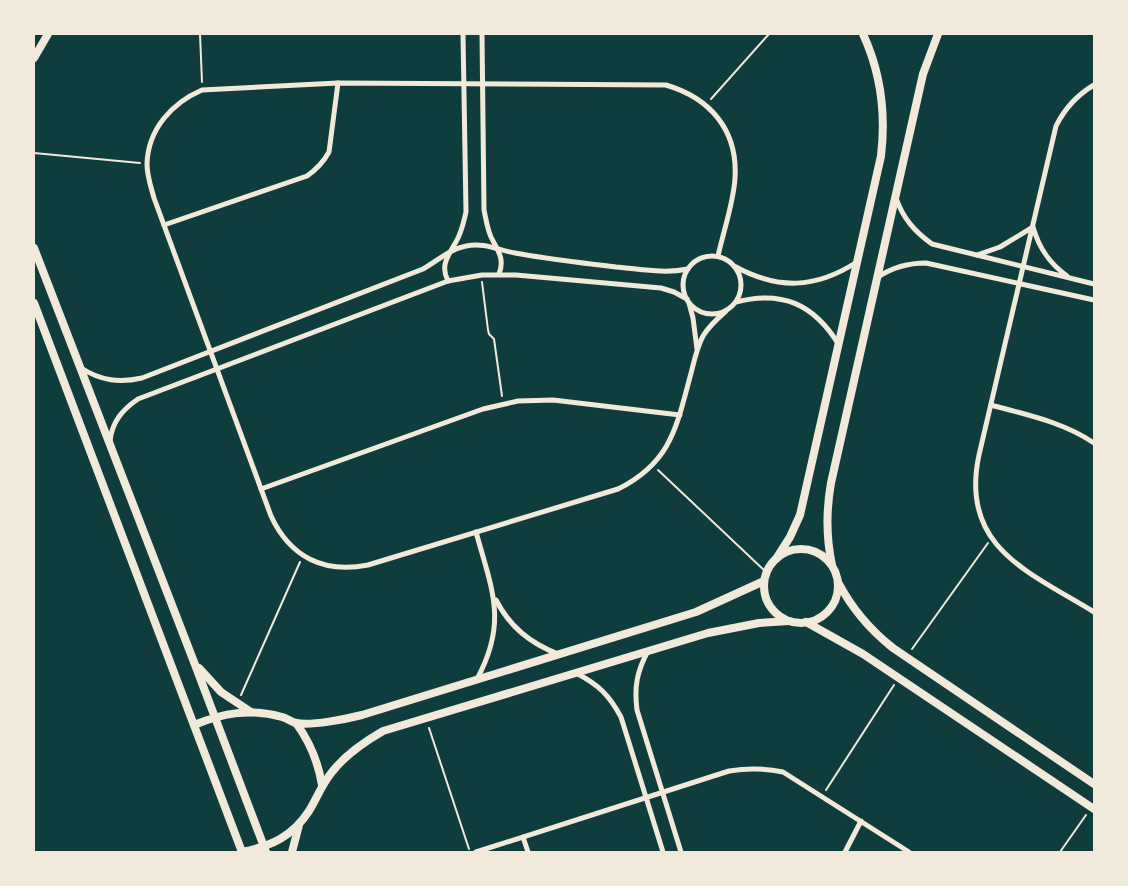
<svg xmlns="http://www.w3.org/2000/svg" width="1128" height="886" font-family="'Open Sans',sans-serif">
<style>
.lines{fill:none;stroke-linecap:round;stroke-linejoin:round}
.path{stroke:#f1e9da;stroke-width:2}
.minor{stroke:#f1e9da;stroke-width:5}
.tertiary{stroke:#f1e9da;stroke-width:8}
</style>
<rect width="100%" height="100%" fill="#0f3d3e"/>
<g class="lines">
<!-- path -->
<g class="path">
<path d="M200,34L202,82"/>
<path d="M711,99L769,34"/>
<path d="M34,153L140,163"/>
<path d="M482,282L488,330L489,334L494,339L502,396"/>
<path d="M658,470L765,571"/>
<path d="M912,649L988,543"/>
<path d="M241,695L300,562"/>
<path d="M429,728L469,849"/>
<path d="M826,790L894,685"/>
<path d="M1060,852L1086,815"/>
</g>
<!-- minor -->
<g class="minor">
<path d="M482,34L484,210C486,219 487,228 491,237C498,251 505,259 499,274"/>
<path d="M1094,85C1077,95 1065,108 1056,126L979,455C959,547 1029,572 1094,612"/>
<path d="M896,198C903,218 914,231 932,244L1094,284"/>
<path d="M164,225L307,176C317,169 323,163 329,152L338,83"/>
<path d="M977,255L1000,247L1033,227C1039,248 1049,263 1067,276"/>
<path d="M718,256C723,233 734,201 735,178C738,130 710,98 666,85L338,83L202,90C172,103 148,129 147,164C147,176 151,187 154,198L271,516C290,557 324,574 368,565L618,489C670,463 676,429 690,377C694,363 696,349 703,336C709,326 718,318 726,311"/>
<circle cx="712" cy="285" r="29"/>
<path d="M734,266C778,290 815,289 857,262"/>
<path d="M878,277C893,267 907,263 926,263L1094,300"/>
<path d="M448,281C439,264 450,254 458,238C462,230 464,221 466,212L463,34"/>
<path d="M736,302C782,290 814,304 839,345"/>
<path d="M689,303L693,318L697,349"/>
<path d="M81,368C101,381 120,383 142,378L423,269C437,261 450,249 466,246C484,242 498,250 515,253C548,259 582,263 616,267C641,269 664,274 688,269"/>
<path d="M991,405C1027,415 1063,422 1094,443"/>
<path d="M110,441C112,422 122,410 138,399L448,281L482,275H516L661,288L674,292L687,299"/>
<path d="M261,489L483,409L518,401L553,400L680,415"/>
<path d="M476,532C492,590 508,622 477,679"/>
<path d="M496,600C510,627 530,643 558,654"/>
<path d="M648,651C637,671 634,687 637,710L681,852"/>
<path d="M576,673C599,685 609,695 621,717L663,852"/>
<path d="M523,837L528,852"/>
<path d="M476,852L729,771C748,768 764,768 783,772L909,852"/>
<path d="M845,852L861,821"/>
</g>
<!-- tertiary -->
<g class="tertiary">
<path d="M34,58L48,34"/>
<path d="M34,248L194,662L266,852"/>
<path d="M34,303L242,852"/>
<circle cx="801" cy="586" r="37"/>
<path d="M776,559L790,537L800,515L881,156C886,114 881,73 863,34"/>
<path d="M832,565C826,537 826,511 831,483L923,74L938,34"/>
<path d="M838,582C852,609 869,629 893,648L1094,784"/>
<path d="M806,622L863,654L1094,809"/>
<path d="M199,668L221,692L251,712"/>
<path d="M296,723C310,742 318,761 322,785"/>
<path d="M194,725C223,713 251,708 282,717C287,718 291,722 296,723C312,726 346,719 362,715L696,612L764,581"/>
<path d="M242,852C271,846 292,837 309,811C317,798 322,784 332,772C346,754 364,742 383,731L708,633L759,623L789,621"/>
<path d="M292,852L299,825"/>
</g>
</g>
<!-- border -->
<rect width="1128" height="886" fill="none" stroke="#f1e9da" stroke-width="70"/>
</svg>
